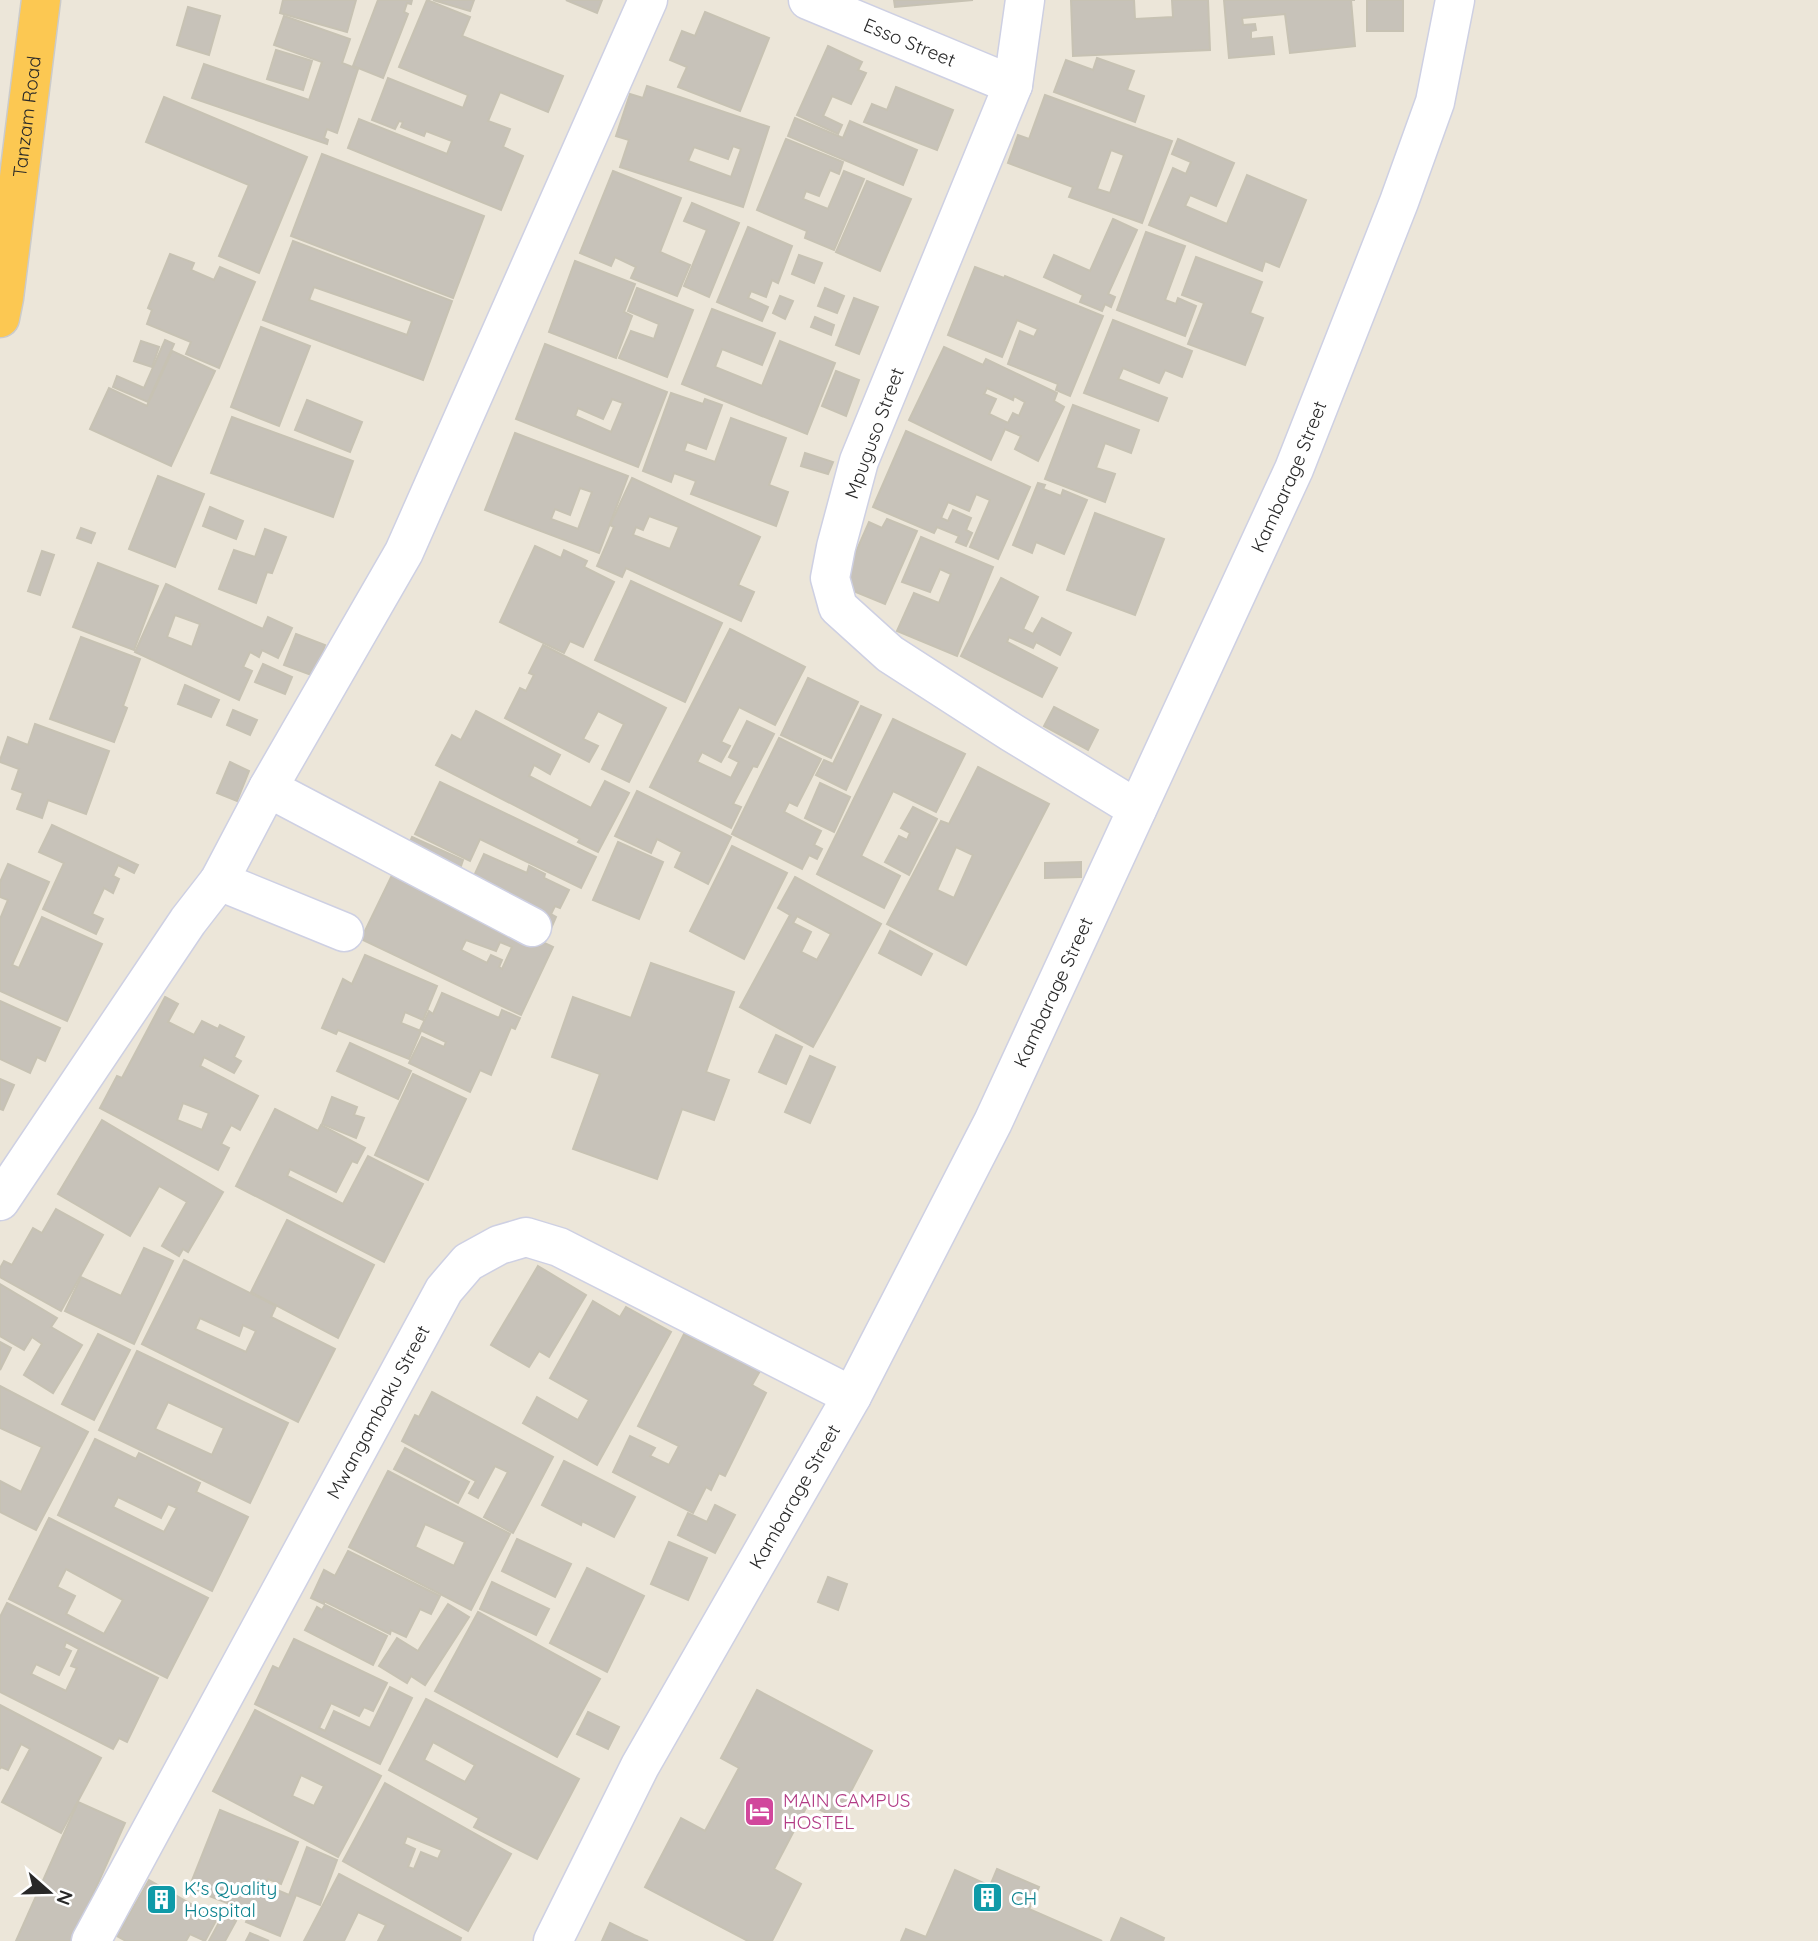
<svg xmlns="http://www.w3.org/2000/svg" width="1818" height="1941" font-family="Quicksand,sans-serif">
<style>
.building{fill:#c7c2b9;stroke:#c7c2b3;stroke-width:2;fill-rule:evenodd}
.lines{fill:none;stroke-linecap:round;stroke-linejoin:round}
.minor-casing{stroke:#ced0e3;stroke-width:41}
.trunk-casing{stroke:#cbcbcb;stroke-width:41}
.minor{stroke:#fff;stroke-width:38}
.trunk{stroke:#fcc852;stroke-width:38}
.labels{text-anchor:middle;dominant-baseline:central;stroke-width:6;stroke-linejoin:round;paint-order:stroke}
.street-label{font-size:19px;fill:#282828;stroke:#fff}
.hotel-label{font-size:19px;fill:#b23c85;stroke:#fff;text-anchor:start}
.culture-label{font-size:19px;fill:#0d838f;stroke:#fff;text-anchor:start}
</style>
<rect width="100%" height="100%" fill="#ece6d9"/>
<!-- building -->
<g class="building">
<path d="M283,0H356L347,32L280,13Z"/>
<path d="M378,0H412L411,4L407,3L404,12L408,14L383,78L353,66Z"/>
<path d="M427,0L470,17L462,36L563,76L548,112L500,92L488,121L510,129L503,147L523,156L501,210L348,148L359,119L447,154L452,141L426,131L424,136L401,127L403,122L399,121L395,129L372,120L388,78L463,108L468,95L399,67Z"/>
<path d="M433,0H474L470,11Z"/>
<path d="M566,0H602L597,13Z"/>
<path d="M894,0H973L895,7Z"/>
<path d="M1071,0H1134L1135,19L1173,17L1172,0H1208L1210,50L1073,56Z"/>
<path d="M1224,0H1355H1351L1355,46L1290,53L1285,14L1242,18L1243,25L1255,24L1256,30L1251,31V39L1272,37L1274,54L1229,58Z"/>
<rect x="1367" y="0" width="36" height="31"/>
<path d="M188,7L220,16L209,55L177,45Z"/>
<path d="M705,12L769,38L740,111L678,87L687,67L670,60L682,31L695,36Z"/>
<path d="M284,16L350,39L342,63L358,69L337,133L327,129L324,138L328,140L327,144L192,98L204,64L309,100L322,62L274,45Z"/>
<path d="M828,46L862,62L858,70L866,73L851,104L832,96L823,116L842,125L838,134L797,115Z"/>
<path d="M276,50L312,61L303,90L267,79Z"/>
<path d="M1097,58L1134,71L1127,90L1144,96L1135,122L1054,92L1066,60L1093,70Z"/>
<path d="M647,86L769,127L743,207L620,167L629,140L616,136L630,94L643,98ZM733,146L741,149L731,177L688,161L694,147L728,159Z"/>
<path d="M896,87L953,110L937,150L864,122L872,104L887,110Z"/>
<path d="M1045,95L1172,141L1142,223L1069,197L1073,187L1008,163L1018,135L1029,139ZM1111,150L1124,155L1110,193L1097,189Z"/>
<path d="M164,97L307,157L259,273L219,256L249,185L146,142Z"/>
<path d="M795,118L843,138L850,121L917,150L903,185L788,136Z"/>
<path d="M786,139L843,162L839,174L830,170L819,196L806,191L803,199L828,209L844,171L864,179L834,250L805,238L807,231L757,210Z"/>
<path d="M1178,139L1234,163L1216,206L1190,195L1185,206L1227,224L1247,175L1306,200L1279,267L1265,261L1262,271L1149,225L1173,168L1186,174L1191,162L1172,154Z"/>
<path d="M322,154L484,216L453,298L291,236Z"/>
<path d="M613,171L681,198L660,252L690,265L677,296L631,278L636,267L615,257L611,266L580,253Z"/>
<path d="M867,181L911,199L880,271L836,252Z"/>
<path d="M692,203L739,223L709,297L684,286L707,230L684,221Z"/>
<path d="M1113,219L1137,230L1108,294L1115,297L1111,307L1105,304L1102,311L1080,302L1083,295L1044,277L1054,255L1090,271Z"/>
<path d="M748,227L792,246L778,283L772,280L766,297L751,291L748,298L768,307L762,321L717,302Z"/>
<path d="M1146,232L1185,246L1165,300L1176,304L1178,298L1196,306L1185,336L1117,310Z"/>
<path d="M293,241L452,301L423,380L263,320ZM314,287L412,321L407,335L309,300Z"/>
<path d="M170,254L194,263L191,270L214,280L220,267L255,282L219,368L186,354L191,342L147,324L152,310L148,308Z"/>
<path d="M799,255L822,263L814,283L792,274Z"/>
<path d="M1196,257L1262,282L1250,313L1263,318L1245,365L1188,344L1204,303L1182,295Z"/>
<path d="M575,261L635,284L624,312L632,316L616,358L549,332Z"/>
<path d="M975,267L1004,278L1005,276L1103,316L1070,396L1056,390L1058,384L1008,364L1020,331L1034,337L1038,329L1017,320L1002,357L948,335Z"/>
<path d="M637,288L693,310L667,377L619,358L631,331L654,339L659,324L628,311Z"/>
<path d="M825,288L844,296L837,313L818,306Z"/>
<path d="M780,296L793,301L785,319L773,313Z"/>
<path d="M854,298L878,307L859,354L836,345Z"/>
<path d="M712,309L775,333L762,365L722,349L715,367L762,386L780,341L835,363L807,434L682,384Z"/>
<path d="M815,317L834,325L831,335L811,327Z"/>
<path d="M1113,320L1192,351L1182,377L1165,370L1159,383L1123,368L1118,379L1167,398L1158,421L1084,393Z"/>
<path d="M261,327L310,346L279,426L231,407Z"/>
<path d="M165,340L174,344L148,402L113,387L117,376L144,388Z"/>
<path d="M141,341L159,347L152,367L134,361Z"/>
<path d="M545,344L667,392L638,467L516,419ZM612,399L623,403L611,432L575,416L578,408L603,419Z"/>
<path d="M944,347L983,365L986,359L1057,393L1054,401L1064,407L1038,461L1015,449L1021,436L1005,429L991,460L909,420ZM987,388L1013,400L1014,396L1025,402L1019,416L1013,413L1008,423L989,414L996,399L984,394Z"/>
<path d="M172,351L215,371L171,466L90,429L109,388L147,406Z"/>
<path d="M836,371L859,380L846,416L822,406Z"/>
<path d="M671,393L703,404L705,399L722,405L706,449L687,442L684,451L715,462L731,418L786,438L769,485L788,492L776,526L691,494L696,481L674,473L671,482L643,471Z"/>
<path d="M307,400L362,422L350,452L295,430Z"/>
<path d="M1073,405L1139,430L1131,453L1105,443L1096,468L1115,474L1105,502L1045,479Z"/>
<path d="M232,417L353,461L333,517L211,473Z"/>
<path d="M906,431L1030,487L998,559L970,547L990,500L976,494L969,511L948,502L941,518L948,521L953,510L971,518L966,530L972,533L966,546L956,542L959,536L937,527L934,533L873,507Z"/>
<path d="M515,433L628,476L599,553L485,510ZM580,488L592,492L578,529L551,519L555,509L570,515Z"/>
<path d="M805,453L833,462L828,474L801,466Z"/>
<path d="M158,476L204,494L175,567L129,549Z"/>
<path d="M632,478L760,537L738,585L754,592L741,621L626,568L622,577L597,566L614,527L610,525ZM649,516L679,527L670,549L633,535L636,527L643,530Z"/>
<path d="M1038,483L1045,485L1043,489L1061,496L1063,490L1087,500L1064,554L1036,542L1032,553L1013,545Z"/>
<path d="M210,507L243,521L236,539L203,526Z"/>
<path d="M1095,513L1164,539L1135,615L1067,590Z"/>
<path d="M887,519L917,531L885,604L841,586L869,522L882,528Z"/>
<path d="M81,528L95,533L91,543L77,538Z"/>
<path d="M265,529L286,537L272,573L267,572L256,603L219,589L234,550L255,557Z"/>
<path d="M921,537L993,567L957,656L897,631L914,593L939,603L951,574L940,569L930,592L902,582Z"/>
<path d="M535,546L561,558L564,550L587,561L584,567L614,582L583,647L570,641L564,653L500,622Z"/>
<path d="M42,551L54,555L40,595L28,591Z"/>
<path d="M98,563L158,586L134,650L73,627Z"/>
<path d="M1001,578L1038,597L1023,629L1033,634L1042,618L1071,633L1060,655L1036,642L1033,648L1009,637L1007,642L1057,668L1042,697L961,656Z"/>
<path d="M631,581L722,623L685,702L595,660Z"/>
<path d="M166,584L263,629L268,617L292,628L278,658L262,650L259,657L250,652L243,667L252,671L239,700L135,652ZM175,615L200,624L192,647L167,637Z"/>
<path d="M730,629L805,667L775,725L739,707L721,742L730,746L721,762L702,752L697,762L731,778L739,762L729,757L747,721L774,734L757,767L753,766L733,804L741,807L731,828L650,787Z"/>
<path d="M296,634L325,645L314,676L284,665Z"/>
<path d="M81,637L140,659L123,706L127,708L114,742L50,719Z"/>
<path d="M543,645L666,708L629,782L602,769L624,724L598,711L583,739L598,746L589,762L505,718L520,688L526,691L534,675L529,673Z"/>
<path d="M263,664L292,677L285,694L255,682Z"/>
<path d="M808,678L858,702L831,758L781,735Z"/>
<path d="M185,685L219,700L211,717L178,704Z"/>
<path d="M861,706L881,715L846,790L816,775L824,760L833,764Z"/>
<path d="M1054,707L1098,730L1088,750L1044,726Z"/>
<path d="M233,710L257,720L250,735L227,725Z"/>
<path d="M476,711L560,755L550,774L534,765L529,776L591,808L605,781L629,793L598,852L578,842L580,839L436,765L452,735L461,740Z"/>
<path d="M893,719L965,754L936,812L893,791L861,856L900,876L884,908L817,874Z"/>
<path d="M35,724L109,751L86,814L48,800L42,818L17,809L23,793L12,789L19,769L0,762V760L8,737L28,745Z"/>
<path d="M779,738L821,759L797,806L789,802L784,812L821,831L814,845L822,849L817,859L809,855L802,869L732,834Z"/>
<path d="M230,762L249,771L237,801L217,793Z"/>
<path d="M978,767L1049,804L966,965L887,924L941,821L949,824ZM956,847L973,855L954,898L937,890Z"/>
<path d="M440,782L596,857L581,888L480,839L470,861L415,834Z"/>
<path d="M820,783L850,797L834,832L805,818Z"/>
<path d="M637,791L731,837L708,884L675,867L682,852L657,839L651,853L615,836Z"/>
<path d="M913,807L937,819L909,875L885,862L899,836L907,840L910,833L901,828Z"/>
<path d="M52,825L138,865L134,873L118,865L113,876L119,879L113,893L104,888L92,914L103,919L96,934L43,909L64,863L39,852Z"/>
<path d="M412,837L463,860L460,869L474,876L484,854L527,873L529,866L545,874L544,878L569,890L560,908L555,906L551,914L556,917L546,940L403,858Z"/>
<path d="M618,842L663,862L639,919L593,900Z"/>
<path d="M732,846L787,873L744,959L690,931Z"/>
<path d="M1081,862V877L1045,878V863Z"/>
<path d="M8,864L49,882L12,965L19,968L42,917L102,944L67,1021L0,991V919L8,900L0,897V882Z"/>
<path d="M394,871L553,947L521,1015L361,939ZM466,940L496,951L500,942L512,947L502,969L499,967L502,960L491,955L487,963L461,950Z"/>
<path d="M795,877L881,924L813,1047L740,1007L790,915L778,908ZM797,916L831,934L817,960L801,952L811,932L793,923Z"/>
<path d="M890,931L932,954L921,975L879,953Z"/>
<path d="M365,955L437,986L423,1020L405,1012L401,1023L421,1031L409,1059L338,1030L336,1034L322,1028L343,979L352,984Z"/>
<path d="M651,963L734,992L706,1072L729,1080L714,1120L682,1109L657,1179L573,1149L600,1074L552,1057L573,997L631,1018Z"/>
<path d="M442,993L499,1018L502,1010L520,1018L515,1029L511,1027L491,1075L480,1070L470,1092L409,1063L422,1037L444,1047L446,1042L420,1030L429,1011L433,1014Z"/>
<path d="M165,997L178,1004L168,1022L194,1035L202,1021L218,1029L220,1025L244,1037L234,1057L241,1061L234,1073L204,1057L200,1066L258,1096L240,1130L231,1125L221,1144L229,1148L218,1170L100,1108L117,1076L122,1078ZM183,1103L209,1113L202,1130L177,1120Z"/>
<path d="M0,1001L60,1028L45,1061L37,1057L30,1073L0,1059Z"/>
<path d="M776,1035L802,1047L786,1084L759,1072Z"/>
<path d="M350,1043L411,1071L398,1099L337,1071Z"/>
<path d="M810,1056L835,1067L810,1123L785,1112Z"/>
<path d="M413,1074L466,1099L428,1180L375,1155Z"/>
<path d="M0,1079L14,1085L3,1110L0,1109Z"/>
<path d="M332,1097L357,1107L354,1115L364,1118L356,1138L322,1124Z"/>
<path d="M275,1109L318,1131L321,1125L365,1148L357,1163L352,1161L336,1192L290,1169L287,1176L343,1204L368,1156L423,1184L384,1262L236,1186Z"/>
<path d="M102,1120L223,1192L188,1252L183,1249L179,1256L162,1246L187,1202L159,1186L130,1236L58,1194Z"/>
<path d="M56,1209L103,1235L61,1311L0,1277V1268L4,1261L12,1265L33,1228L42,1233Z"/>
<path d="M287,1220L374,1265L338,1338L251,1292Z"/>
<path d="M144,1248L173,1261L134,1344L65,1311L81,1277L121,1296Z"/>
<path d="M184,1260L276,1306L271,1317L335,1349L298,1422L142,1344ZM200,1318L239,1336L243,1325L256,1331L246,1352L195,1329Z"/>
<path d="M538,1266L586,1295L549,1357L539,1351L529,1367L491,1345Z"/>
<path d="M0,1284L57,1318L51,1327L82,1345L53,1393L24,1375L42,1344L32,1337L24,1350L0,1336Z"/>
<path d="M593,1301L620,1317L626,1307L671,1332L597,1465L523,1423L537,1397L578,1420L589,1400L550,1378Z"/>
<path d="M98,1334L130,1350L94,1420L62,1404Z"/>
<path d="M684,1334L760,1371L752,1385L766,1393L725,1476L719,1473L711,1490L706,1487L693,1513L613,1472L630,1436L655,1448L650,1456L669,1465L679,1446L638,1426Z"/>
<path d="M0,1342L11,1348L0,1370Z"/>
<path d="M137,1351L288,1423L250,1503L99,1430ZM168,1402L224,1428L212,1455L155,1429Z"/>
<path d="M0,1386L88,1432L36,1530L0,1512V1481L21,1492L42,1447L0,1428Z"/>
<path d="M432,1392L553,1457L513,1533L484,1517L508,1472L495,1466L478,1498L469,1493L476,1481L402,1441L415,1415L419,1417Z"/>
<path d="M95,1439L136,1459L139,1453L200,1483L196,1492L248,1517L212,1591L58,1515ZM118,1497L161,1518L168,1504L177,1508L164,1532L113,1507Z"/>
<path d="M405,1448L469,1482L458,1503L394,1469Z"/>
<path d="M564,1461L635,1497L614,1537L582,1521L581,1525L542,1505Z"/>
<path d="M388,1471L510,1534L471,1610L349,1547ZM425,1524L465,1542L454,1566L415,1547Z"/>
<path d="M715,1505L735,1515L715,1553L678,1535L688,1513L707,1522Z"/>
<path d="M49,1518L208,1598L167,1678L9,1599ZM66,1569L123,1600L104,1634L66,1614L75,1596L57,1587Z"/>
<path d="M517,1539L571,1564L555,1597L502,1571Z"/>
<path d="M669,1542L707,1558L688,1600L651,1584Z"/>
<path d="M348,1551L440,1596L431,1614L420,1609L406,1637L391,1630L390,1634L324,1601V1604L311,1598L324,1570L335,1576Z"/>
<path d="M587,1568L644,1596L607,1672L550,1643Z"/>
<path d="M828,1577L847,1584L838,1610L818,1602Z"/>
<path d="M492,1582L549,1609L536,1635L480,1609Z"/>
<path d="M7,1603L158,1678L127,1742L119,1738L113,1749L0,1692V1617ZM66,1642L79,1649L71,1666L77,1668L66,1691L31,1674L36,1664L59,1675L71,1651L64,1648Z"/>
<path d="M448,1604L469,1617L425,1685L411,1676L407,1683L379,1666L397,1638L418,1651Z"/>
<path d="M325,1605L387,1636L373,1665L305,1630L317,1607L322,1610Z"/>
<path d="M478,1612L600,1679L557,1757L435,1691Z"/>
<path d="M294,1639L387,1683L373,1711L364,1707L359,1716L331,1703L319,1728L325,1731L334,1711L370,1728L390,1687L412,1698L380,1764L255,1704L273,1666L279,1669Z"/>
<path d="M757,1690L872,1751L837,1818L808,1804L774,1869L801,1884L772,1941H748L645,1887L681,1818L705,1831L739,1768L721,1758Z"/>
<path d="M426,1699L579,1779L537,1859L474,1827L479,1818L389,1770ZM433,1742L475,1765L465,1782L424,1760Z"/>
<path d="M0,1705L101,1758L61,1833L2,1802L30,1749L21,1744L8,1770L1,1767L0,1769Z"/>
<path d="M255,1710L381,1776L338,1857L213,1791ZM301,1775L324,1786L314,1806L292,1796Z"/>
<path d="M588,1712L619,1727L608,1749L577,1734Z"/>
<path d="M385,1783L511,1854L468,1931L343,1861ZM407,1836L442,1850L438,1859L421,1852L414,1869L408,1867L415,1849L404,1844Z"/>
<path d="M78,1802L125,1823L72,1941H16Z"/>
<path d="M220,1810L298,1842L281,1884L268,1879L265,1885L289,1895L307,1847L337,1860L320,1905L296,1895L280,1936L246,1922L250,1912L189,1888Z"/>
<path d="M997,1869L1039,1887L1029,1909L1102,1941H901L906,1929L926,1937L955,1870L990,1886Z"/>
<path d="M339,1874L461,1938L460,1941H378L386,1925L358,1912L344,1941H304Z"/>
<path d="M149,1880L217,1919L205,1941L190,1934L186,1941H126L117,1936Z"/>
<path d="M223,1915L236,1921L225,1941H209Z"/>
<path d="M1121,1918L1164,1938L1163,1941H1111Z"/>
<path d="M610,1923L634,1935L648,1941H602Z"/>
<path d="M250,1933L269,1941H246Z"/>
</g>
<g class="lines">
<defs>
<g id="minor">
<path id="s1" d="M808,0L1013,85"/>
<path d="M1025,0L1013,85L859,461L836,547L830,578L838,607L890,654L1011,732L1137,809"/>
<path d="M268,788L532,927"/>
<path d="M219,881L344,932"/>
<path d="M0,1201L188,921L219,881L268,788L404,552L648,0"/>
<path id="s2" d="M91,1941L444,1290L468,1262L499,1245L526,1237L559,1247L852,1396"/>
<path id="s3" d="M553,1941L640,1766L852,1396L993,1122L1294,469L1399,202L1435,102L1455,0"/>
</g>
<g id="trunk">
<path id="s4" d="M0,318L4,298L41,0"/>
</g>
</defs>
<!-- minor casing -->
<use href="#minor" class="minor-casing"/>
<!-- trunk casing -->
<use href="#trunk" class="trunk-casing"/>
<!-- minor -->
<use href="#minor" class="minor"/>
<!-- trunk -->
<use href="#trunk" class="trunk"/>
</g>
<!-- icons -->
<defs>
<symbol id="hotel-square" viewBox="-11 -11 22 22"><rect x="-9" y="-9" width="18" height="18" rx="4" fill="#d1479c" stroke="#fff"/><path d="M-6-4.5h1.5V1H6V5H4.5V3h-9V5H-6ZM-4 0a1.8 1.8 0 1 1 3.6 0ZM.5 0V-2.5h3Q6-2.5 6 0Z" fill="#fff"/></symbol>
<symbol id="building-square" viewBox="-11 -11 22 22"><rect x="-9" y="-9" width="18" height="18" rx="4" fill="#0f9aa8" stroke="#fff"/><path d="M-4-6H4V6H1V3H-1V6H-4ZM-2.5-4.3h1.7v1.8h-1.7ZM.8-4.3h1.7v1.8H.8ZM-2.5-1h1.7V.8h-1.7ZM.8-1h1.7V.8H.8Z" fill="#fff"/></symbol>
</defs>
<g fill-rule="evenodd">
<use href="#hotel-square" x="742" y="1794" width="35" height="35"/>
<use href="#building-square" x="970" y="1880" width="35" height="35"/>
<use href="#building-square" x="144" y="1882" width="35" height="35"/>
</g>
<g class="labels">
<!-- street labels -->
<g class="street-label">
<text stroke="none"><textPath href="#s1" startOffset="110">Esso Street</textPath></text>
<text stroke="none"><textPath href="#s4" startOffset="203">Tanzam Road</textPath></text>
<text transform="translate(874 433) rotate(-70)">Mpuguso Street</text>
<text stroke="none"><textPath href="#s3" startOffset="1640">Kambarage Street</textPath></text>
<text stroke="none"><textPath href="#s3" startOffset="1073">Kambarage Street</textPath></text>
<text stroke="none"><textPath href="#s2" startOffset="602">Mwangambaku Street</textPath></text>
<text stroke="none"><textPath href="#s3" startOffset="506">Kambarage Street</textPath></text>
</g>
<!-- hotel labels -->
<g class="hotel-label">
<text x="783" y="1800">MAIN CAMPUS<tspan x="783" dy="22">HOSTEL</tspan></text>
</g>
<!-- culture labels -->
<g class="culture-label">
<text x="184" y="1888">K's Quality<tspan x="184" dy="22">Hospital</tspan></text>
<text x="1011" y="1898">CH</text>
</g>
</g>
<!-- north arrow -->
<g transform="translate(49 1892) rotate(110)" stroke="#ffffff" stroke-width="5" paint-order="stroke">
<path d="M0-5L12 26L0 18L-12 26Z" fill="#282828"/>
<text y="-10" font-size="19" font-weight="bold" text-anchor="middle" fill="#282828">N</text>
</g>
</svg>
